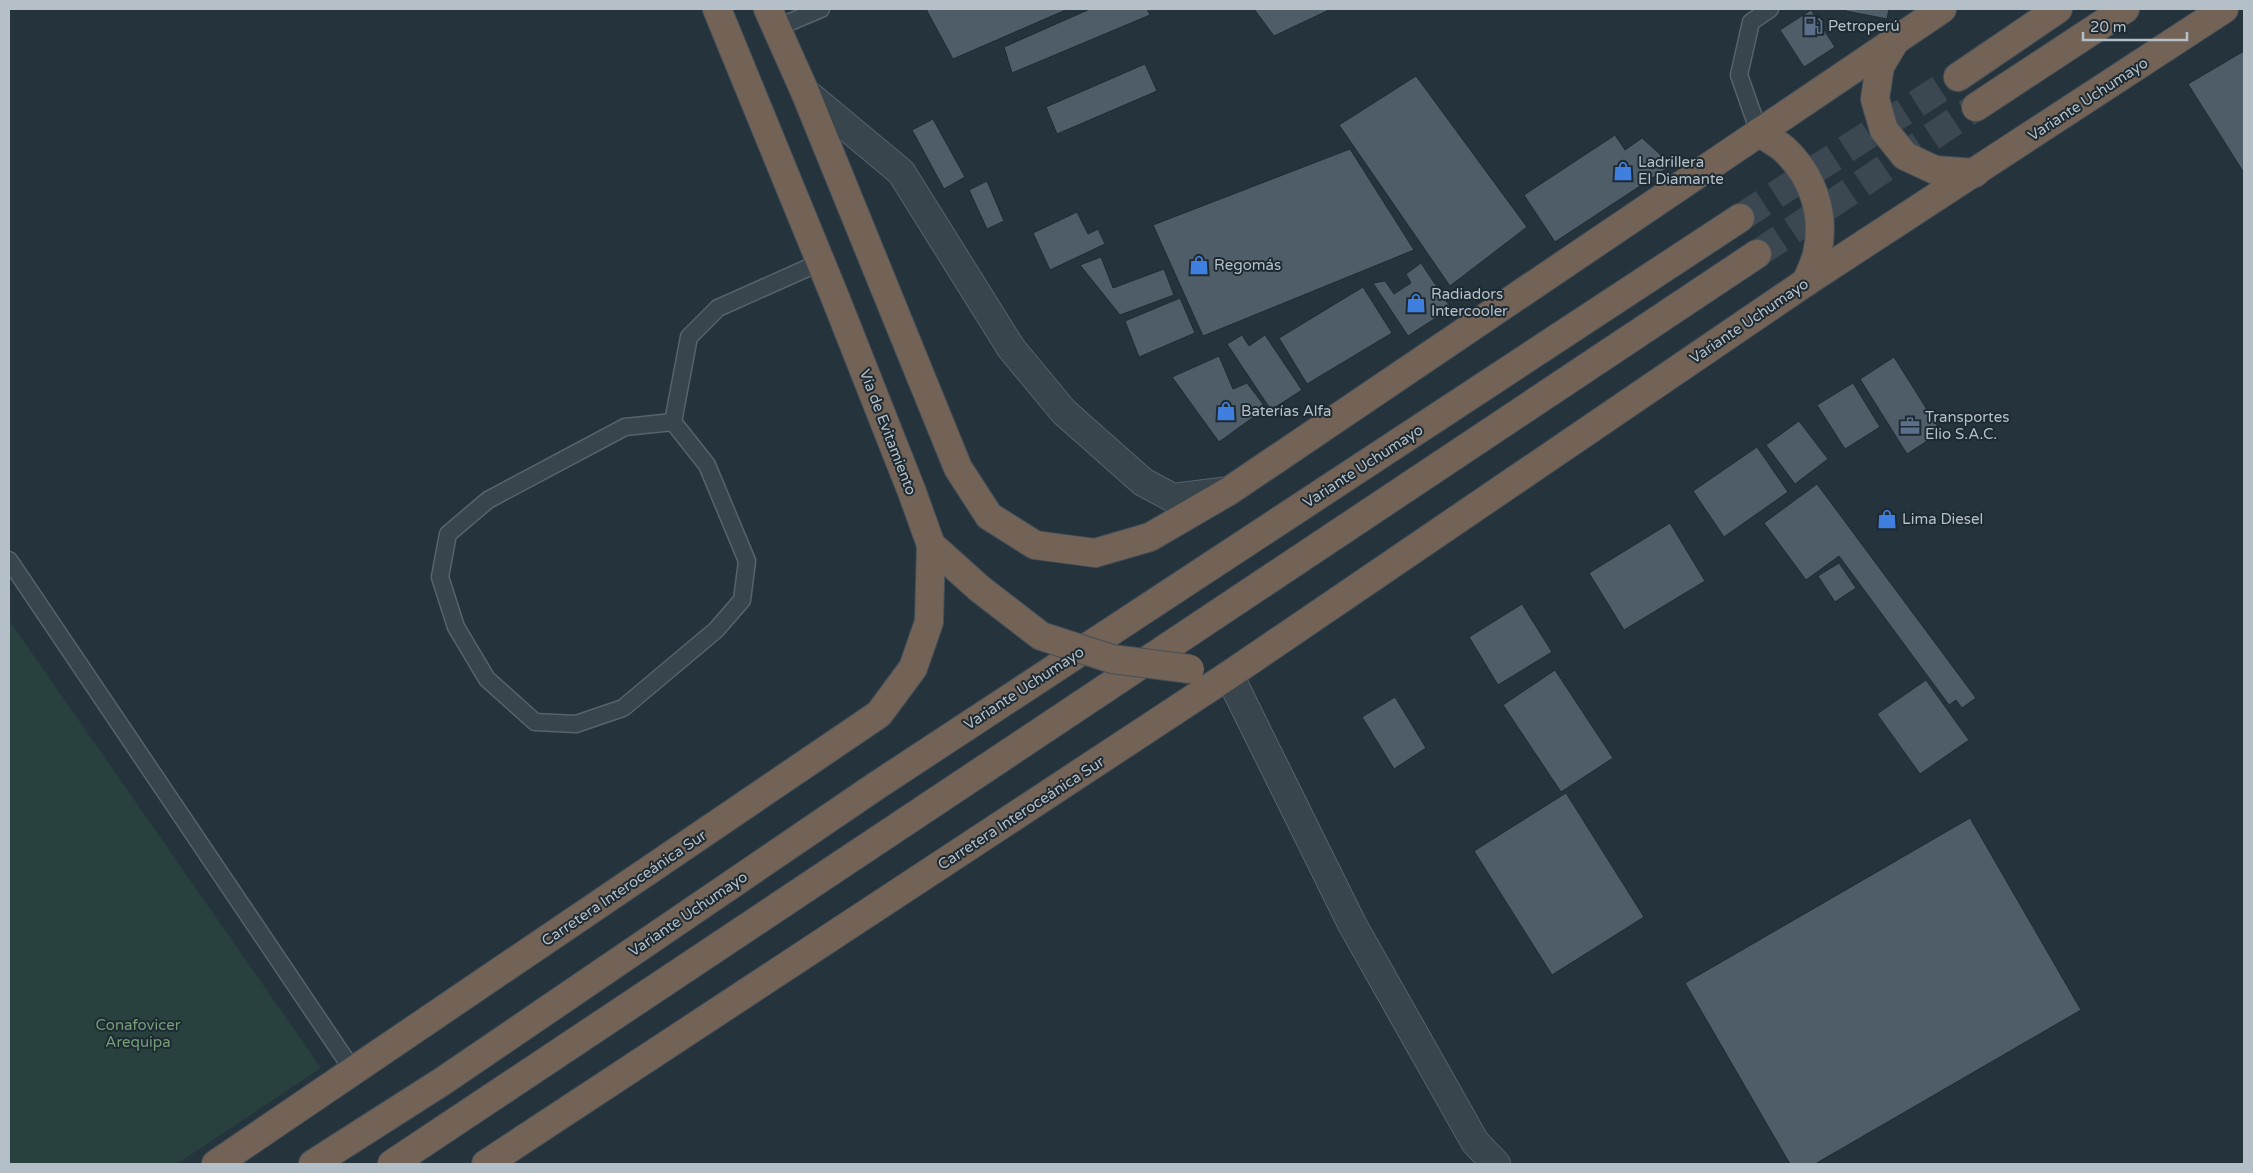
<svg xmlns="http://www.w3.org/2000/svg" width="2253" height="1173" font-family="'Varela Round',sans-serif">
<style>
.green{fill:#28403e}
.building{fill:#4e5d68;stroke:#202c34}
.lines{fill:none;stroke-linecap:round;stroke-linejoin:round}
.highway-tunnel{stroke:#3b4852;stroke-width:28;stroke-dasharray:28 14;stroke-linecap:butt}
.lane-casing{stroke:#57626b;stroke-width:19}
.street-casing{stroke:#57626b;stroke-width:30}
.highway-casing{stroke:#444f58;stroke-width:30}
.lane{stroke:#39454d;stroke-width:16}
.street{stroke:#39454d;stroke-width:28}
.highway{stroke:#736356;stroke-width:28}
.highway-bridge-casing{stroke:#444f58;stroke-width:30;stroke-linecap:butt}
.highway-bridge{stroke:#736356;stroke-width:28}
.labels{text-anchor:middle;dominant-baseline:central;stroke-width:4;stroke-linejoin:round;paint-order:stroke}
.poi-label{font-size:15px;fill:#b5bfc8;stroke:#1e2a32;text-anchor:start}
.street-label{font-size:15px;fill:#b5bfc8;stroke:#1e2a32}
.park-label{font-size:15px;fill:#749d77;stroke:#1e2a32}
</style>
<rect width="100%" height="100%" fill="#25333d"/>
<!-- green -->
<path class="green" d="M9,620L321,1068L177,1164H9Z"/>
<!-- building -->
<g class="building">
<path d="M926,9H1068L953,59Z"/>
<path d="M1090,9H1147L1150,15L1012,73L1004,47Z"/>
<path d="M1254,9H1331L1274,36Z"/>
<path d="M1847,9H1889L1887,19L1846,11Z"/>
<path d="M1811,10L1835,47L1804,67L1780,30Z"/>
<path d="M2244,51V173L2188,84Z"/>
<path d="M1145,64L1157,91L1057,134L1046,107Z"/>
<path d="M1416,76L1527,227L1450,286L1339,125Z"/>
<path d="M933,119L965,177L944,189L912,130Z"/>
<path d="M1615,135L1625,150L1642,138L1672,165L1555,242L1524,195Z"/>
<path d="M1350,149L1414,250L1203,336L1153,225Z"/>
<path d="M987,181L1004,221L987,229L969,190Z"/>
<path d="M1077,212L1088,234L1098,229L1105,244L1050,270L1033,233Z"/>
<path d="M1101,257L1113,288L1164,269L1174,295L1120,315L1080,265Z"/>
<path d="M1421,263L1451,308L1408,336L1373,283L1385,281L1394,294L1411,283L1406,274Z"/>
<path d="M1363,287L1392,333L1307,384L1279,338Z"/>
<path d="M1180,298L1195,333L1139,357L1125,321Z"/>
<path d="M1242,335L1249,346L1265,335L1302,390L1271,410L1227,344Z"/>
<path d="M1219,356L1233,389L1247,383L1266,408L1219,442L1172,377Z"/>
<path d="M1894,357L1941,432L1907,454L1860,379Z"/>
<path d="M1853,383L1880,427L1845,449L1817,405Z"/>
<path d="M1799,421L1828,459L1795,484L1766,445Z"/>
<path d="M1757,447L1788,492L1724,537L1693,491Z"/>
<path d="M1817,484L1976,698L1962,708L1956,700L1949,705L1839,556L1806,580L1764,523Z"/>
<path d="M1670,523L1705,581L1624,630L1589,573Z"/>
<path d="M1839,563L1856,588L1835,602L1818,576Z"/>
<path d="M1522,604L1552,652L1498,685L1469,637Z"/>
<path d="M1555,670L1613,758L1561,792L1503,705Z"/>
<path d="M1926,680L1969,740L1920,774L1877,714Z"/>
<path d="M1395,697L1426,748L1394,769L1362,717Z"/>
<path d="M1566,793L1644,917L1552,975L1474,851Z"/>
<path d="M1970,818L2081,1010L1815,1164H1790L1685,983Z"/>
</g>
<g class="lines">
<!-- highway-tunnel -->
<g class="highway-tunnel">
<path d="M1740,218L1958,77"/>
<path d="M1757,254L1976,107"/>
</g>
<defs>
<g id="lane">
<path d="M776,28L821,9"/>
<path d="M1759,132L1739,75L1751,22L1770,9"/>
<path d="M673,422L625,427L488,500L448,534L440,577L456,627L487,679L535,722L576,724L623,708L716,630L742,600L747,561L707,465L673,422L689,337L718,308L821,262"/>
<path d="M9,560L354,1072"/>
</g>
<g id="street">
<path d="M805,92L901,172L1011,348L1064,412L1143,482L1173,498L1229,491"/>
<path d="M1229,675L1352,924L1475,1142L1496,1164"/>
</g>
<g id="highway">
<path d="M717,9L835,297L912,492L931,545L980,589"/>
<path d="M768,9L805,92L958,468L989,516L1035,545L1095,553L1150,537L1229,491L1942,9"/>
<path d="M1895,41L1880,66L1875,99L1884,130L1905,156L1935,170L1975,173"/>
<path d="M1958,77L2058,9"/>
<path d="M1976,107L2125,9"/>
<path d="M1759,132C1767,138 1777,143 1784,149C1813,176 1826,215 1817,254C1815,263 1810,273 1806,282"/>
<path d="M216,1164L879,714L913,668L929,622L931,545"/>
<path d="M313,1164L443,1081L876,786L1740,218"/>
<path d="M392,1164L1757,254"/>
<path d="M486,1164L1229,675L1806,282L2224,9"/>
</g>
</defs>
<!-- lane casing -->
<use href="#lane" class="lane-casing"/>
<!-- street casing -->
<use href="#street" class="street-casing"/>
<!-- highway casing -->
<use href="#highway" class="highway-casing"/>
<!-- lane -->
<use href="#lane" class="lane"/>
<!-- street -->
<use href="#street" class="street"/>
<!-- highway -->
<use href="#highway" class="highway"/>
<defs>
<path id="highway-bridge" d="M980,589L1041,636L1112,659L1190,669"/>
</defs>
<!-- highway-bridge casing -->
<use href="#highway-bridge" class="highway-bridge-casing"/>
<!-- highway-bridge -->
<use href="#highway-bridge" class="highway-bridge"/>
</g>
<!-- icons -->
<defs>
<symbol id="fuel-bare" viewBox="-9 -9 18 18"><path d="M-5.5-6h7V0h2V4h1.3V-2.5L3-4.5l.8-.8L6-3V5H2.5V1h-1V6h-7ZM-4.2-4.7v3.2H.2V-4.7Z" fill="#5c6f8a" stroke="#1e2a32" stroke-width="2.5" paint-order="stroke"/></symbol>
<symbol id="shop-bare" viewBox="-9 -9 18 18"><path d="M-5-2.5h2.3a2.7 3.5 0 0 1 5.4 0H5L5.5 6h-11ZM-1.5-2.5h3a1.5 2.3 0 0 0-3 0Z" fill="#3f7fe0" stroke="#1e2a32" stroke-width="2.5" paint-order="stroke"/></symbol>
<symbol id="office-bare" viewBox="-9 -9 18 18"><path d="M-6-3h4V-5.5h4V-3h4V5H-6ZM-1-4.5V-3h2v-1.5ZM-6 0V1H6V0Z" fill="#5c6f8a" stroke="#1e2a32" stroke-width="2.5" paint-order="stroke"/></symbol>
</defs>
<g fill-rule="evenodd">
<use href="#fuel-bare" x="1799" y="12" width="28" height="28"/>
<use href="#shop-bare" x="1609" y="157" width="28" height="28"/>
<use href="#shop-bare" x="1185" y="251" width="28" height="28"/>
<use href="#shop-bare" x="1402" y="289" width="28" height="28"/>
<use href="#shop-bare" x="1212" y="397" width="28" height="28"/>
<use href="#office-bare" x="1896" y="412" width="28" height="28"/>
<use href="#shop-bare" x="1873" y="505" width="28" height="28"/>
</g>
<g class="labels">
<!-- poi labels -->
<g class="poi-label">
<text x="1828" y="26">Petroperú</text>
<text x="1638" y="162">Ladrillera<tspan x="1638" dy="17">El Diamante</tspan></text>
<text x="1214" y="265">Regomás</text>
<text x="1431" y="294">Radiadors<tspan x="1431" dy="17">Intercooler</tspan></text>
<text x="1241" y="411">Baterías Alfa</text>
<text x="1925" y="417">Transportes<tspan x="1925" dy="17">Elio S.A.C.</tspan></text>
<text x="1902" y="519">Lima Diesel</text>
</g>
<!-- street labels -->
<g class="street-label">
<text transform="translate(2088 99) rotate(-33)">Variante Uchumayo</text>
<text transform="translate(1749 321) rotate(-34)">Variante Uchumayo</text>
<text transform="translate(888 432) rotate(69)">Vía de Evitamiento</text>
<text transform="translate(1363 466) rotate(-33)">Variante Uchumayo</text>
<text transform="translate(1024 688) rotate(-33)">Variante Uchumayo</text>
<text transform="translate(1021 813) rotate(-33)">Carretera Interoceánica Sur</text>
<text transform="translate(624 888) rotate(-34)">Carretera Interoceánica Sur</text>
<text transform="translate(688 914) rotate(-34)">Variante Uchumayo</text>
</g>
<!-- park labels -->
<g class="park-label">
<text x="138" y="1025">Conafovicer<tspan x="138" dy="17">Arequipa</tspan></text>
</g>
</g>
<!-- border -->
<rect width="2253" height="1173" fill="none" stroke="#b5bfc8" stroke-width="20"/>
<!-- scale -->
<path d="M2083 32v8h104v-8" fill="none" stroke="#b5bfc8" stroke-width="2.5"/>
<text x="2090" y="32" font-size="15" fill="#b5bfc8" stroke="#1e2a32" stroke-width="4" paint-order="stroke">20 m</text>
</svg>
